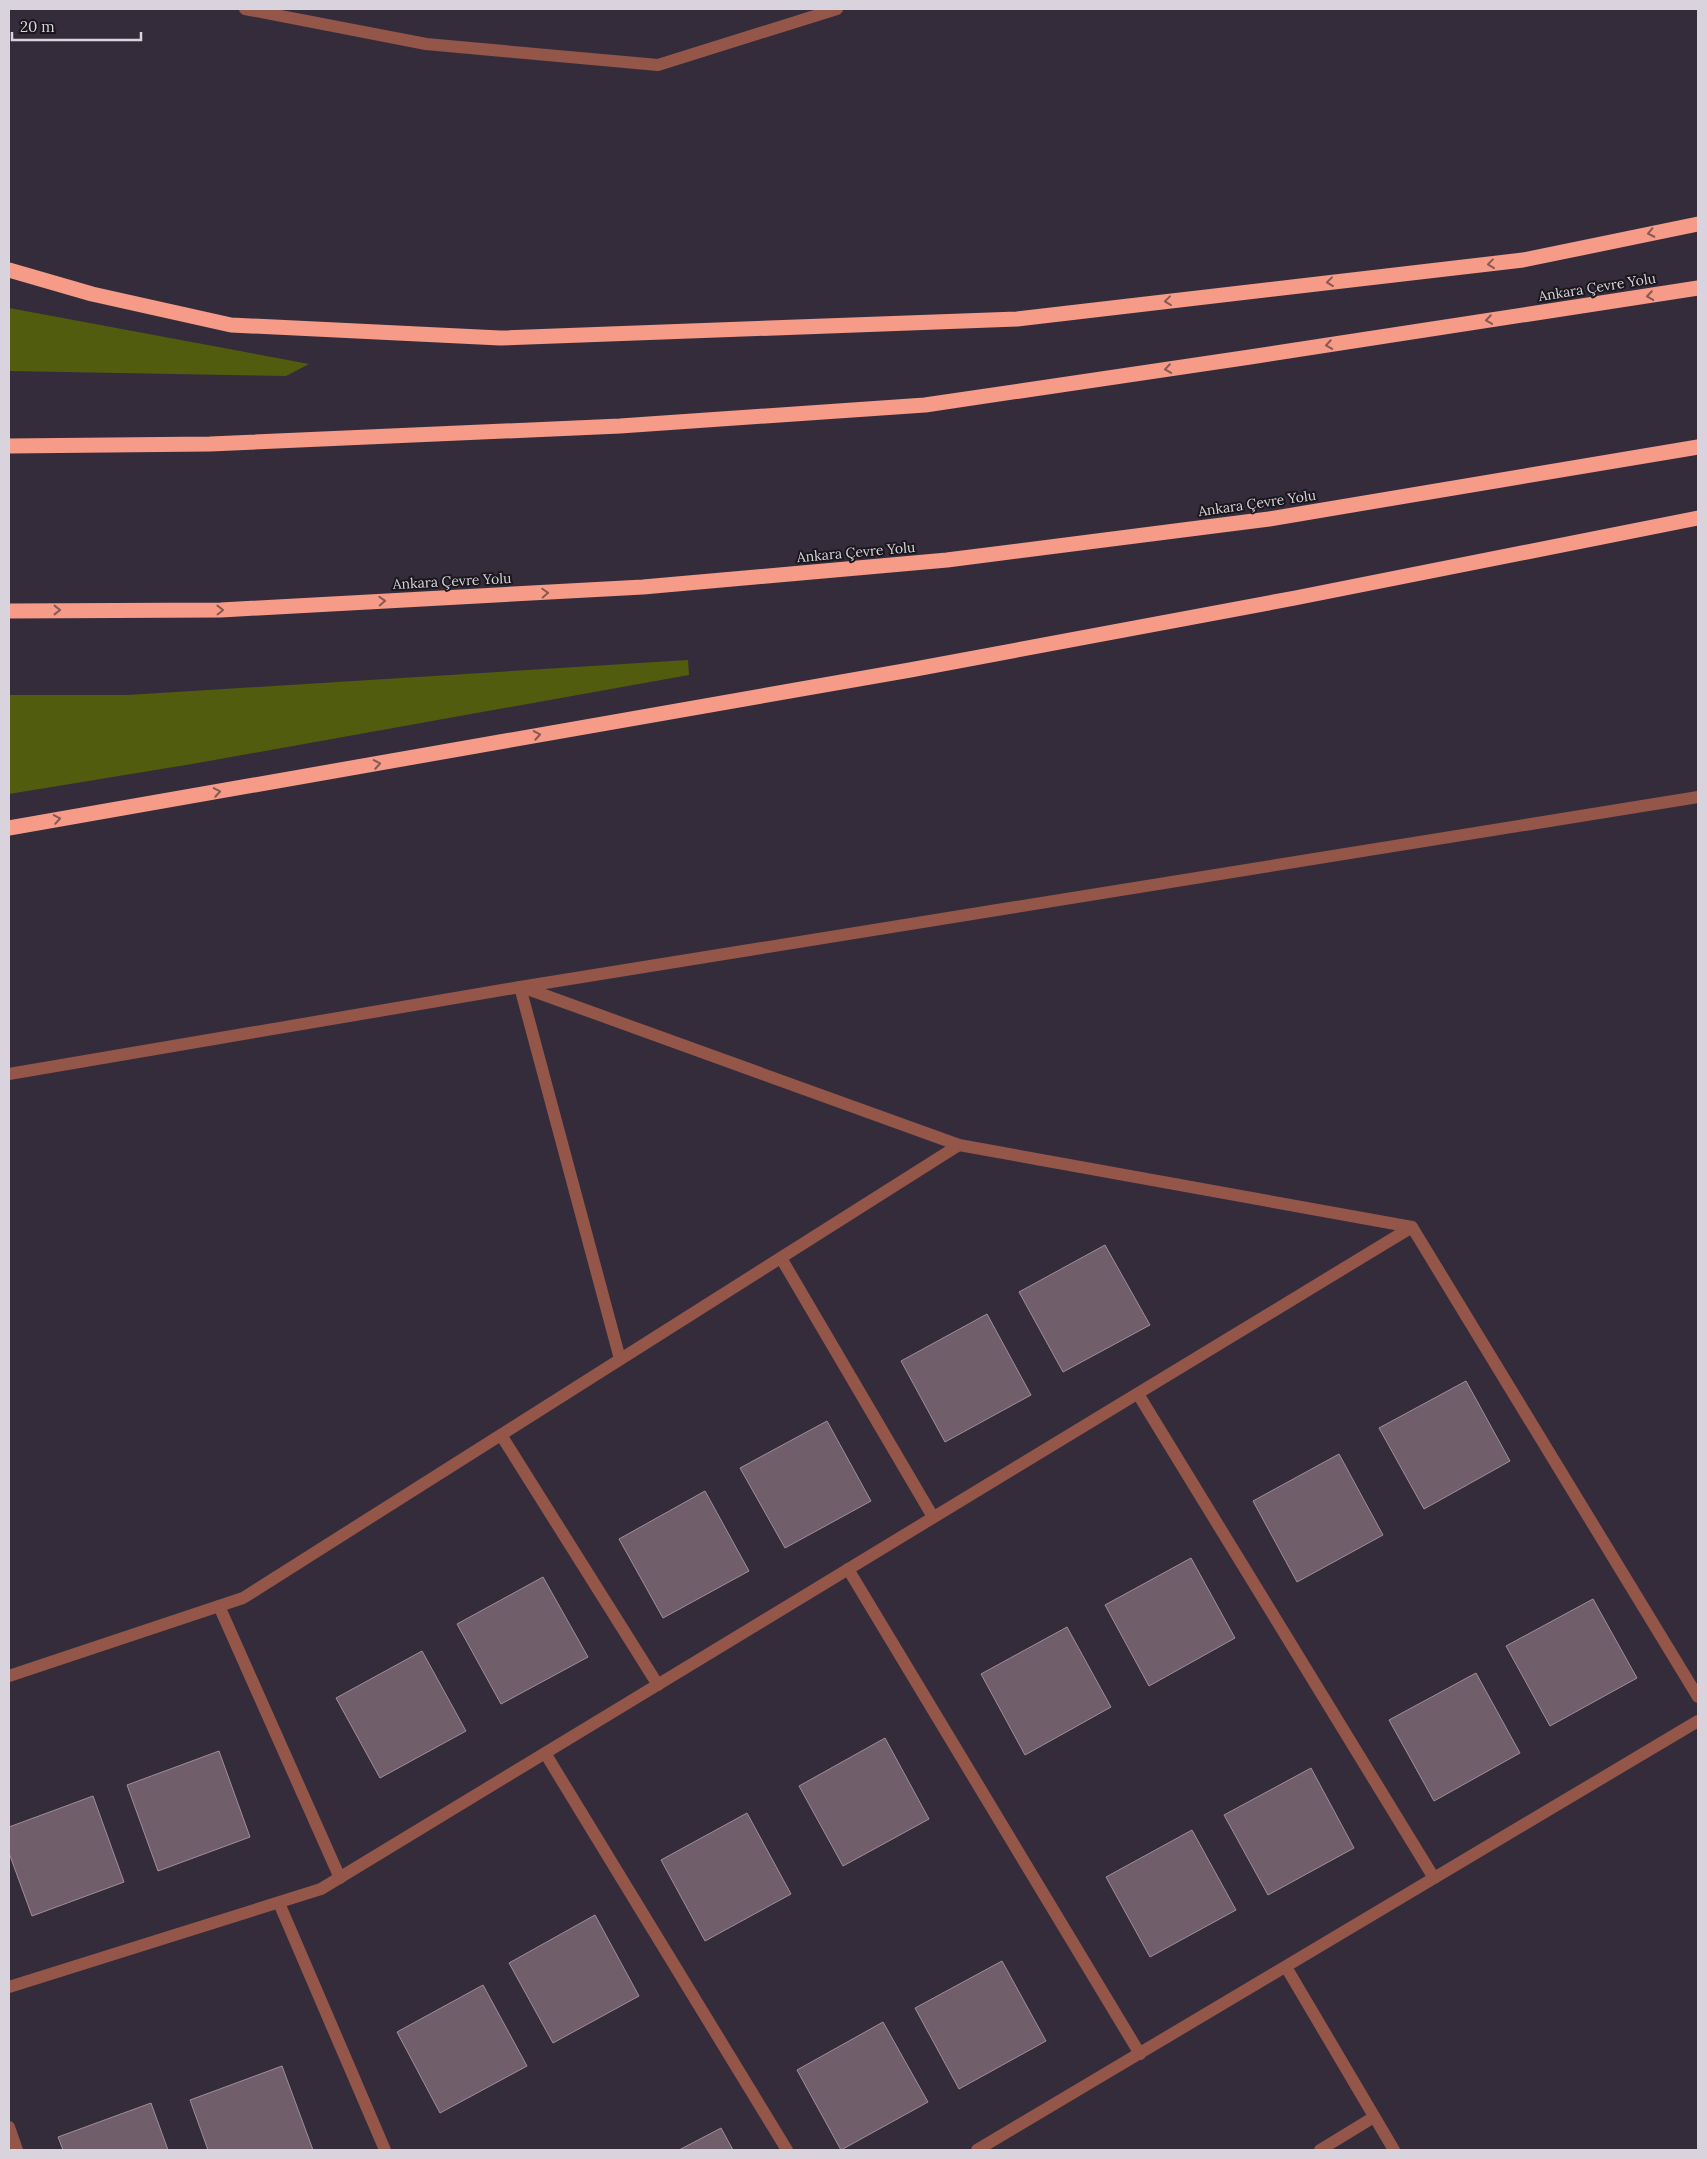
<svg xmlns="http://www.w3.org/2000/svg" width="1707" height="2159" font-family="Lora,serif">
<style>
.green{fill:#525c0e}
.building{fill:#705e6a;stroke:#a18e9a}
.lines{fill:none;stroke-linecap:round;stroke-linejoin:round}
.minor{stroke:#935649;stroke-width:12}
.highway{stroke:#f59b88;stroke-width:15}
.oneway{stroke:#885952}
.labels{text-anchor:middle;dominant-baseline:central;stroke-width:4;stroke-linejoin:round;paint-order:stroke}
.street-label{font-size:14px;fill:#d8d3dd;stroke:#1a171d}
</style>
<rect width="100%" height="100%" fill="#352c3b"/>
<!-- green -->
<g class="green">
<path d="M9,308L309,364L286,376L9,371Z"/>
<path d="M688,660L689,675L192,764L9,794V695H128Z"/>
</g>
<!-- building -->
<g class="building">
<path d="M1105,1245L1150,1325L1063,1372L1019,1292Z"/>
<path d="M987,1314L1031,1395L945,1442L901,1361Z"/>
<path d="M1466,1381L1510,1461L1424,1509L1379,1428Z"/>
<path d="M827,1421L871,1501L785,1548L740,1468Z"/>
<path d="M1339,1454L1383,1535L1297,1582L1253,1501Z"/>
<path d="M705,1491L749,1571L663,1618L619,1539Z"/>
<path d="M1191,1558L1235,1638L1149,1686L1105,1605Z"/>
<path d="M543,1577L588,1657L501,1704L457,1624Z"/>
<path d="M1593,1599L1637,1678L1550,1726L1506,1646Z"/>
<path d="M1067,1627L1111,1707L1025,1755L981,1674Z"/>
<path d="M422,1651L466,1731L380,1778L336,1698Z"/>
<path d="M1476,1673L1520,1753L1434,1801L1389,1720Z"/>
<path d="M885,1738L929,1819L843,1866L799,1786Z"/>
<path d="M219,1751L250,1837L158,1871L127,1785Z"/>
<path d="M1311,1768L1354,1848L1268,1895L1224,1815Z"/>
<path d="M93,1796L124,1882L32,1916L9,1853V1827Z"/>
<path d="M747,1813L791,1894L705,1941L661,1860Z"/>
<path d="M1192,1830L1236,1910L1150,1957L1106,1877Z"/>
<path d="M595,1915L639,1996L553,2043L509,1963Z"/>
<path d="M1002,1961L1046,2041L959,2089L915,2008Z"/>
<path d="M483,1985L527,2066L440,2113L397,2032Z"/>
<path d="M883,2022L928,2102L841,2150L797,2070Z"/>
<path d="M282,2066L313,2150H208L190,2100Z"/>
<path d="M151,2103L168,2150H63L58,2137Z"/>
<path d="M721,2128L733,2150H679Z"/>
</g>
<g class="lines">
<!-- minor -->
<g class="minor">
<path d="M245,9L426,44L658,65L837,9"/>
<path d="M520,987L620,1359"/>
<path d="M522,987L959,1145L1412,1227"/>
<path d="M9,1074L520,987L1698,797"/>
<path d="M781,1258L933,1517"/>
<path d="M1138,1394L1434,1878"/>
<path d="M501,1435L658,1685"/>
<path d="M848,1569L1140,2054"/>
<path d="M219,1606L340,1878"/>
<path d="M9,1676L243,1598L959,1145"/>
<path d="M545,1753L787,2150"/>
<path d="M279,1903L385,2150"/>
<path d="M1286,1967L1394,2150"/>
<path d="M9,1987L321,1889L1412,1227L1698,1697"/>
<path d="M9,2127L17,2150"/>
<path d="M977,2150L1698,1721"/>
<path d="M1320,2150L1374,2117"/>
</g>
<!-- highway -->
<g class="highway">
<path d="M9,270L92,294L231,325L500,338L1017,319L1523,260L1698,224"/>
<path d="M9,446L210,444L620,426L925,405L1250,357L1698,288"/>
<path d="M9,611L221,610L643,587L947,560L1269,519L1698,447"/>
<path d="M9,828L910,670L1295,598L1698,518"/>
</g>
</g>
<!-- one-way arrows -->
<defs><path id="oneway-chevron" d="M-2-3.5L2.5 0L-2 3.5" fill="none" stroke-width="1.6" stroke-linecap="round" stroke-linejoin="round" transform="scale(1.25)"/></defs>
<g class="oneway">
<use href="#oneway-chevron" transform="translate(1651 233) rotate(168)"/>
<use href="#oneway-chevron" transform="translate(1491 264) rotate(173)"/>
<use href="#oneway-chevron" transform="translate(1330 282) rotate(173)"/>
<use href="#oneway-chevron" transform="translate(1650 296) rotate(171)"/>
<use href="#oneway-chevron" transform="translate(1168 301) rotate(173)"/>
<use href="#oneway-chevron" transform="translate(1489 320) rotate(171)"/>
<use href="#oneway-chevron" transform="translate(1329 345) rotate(171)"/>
<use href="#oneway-chevron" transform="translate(1168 369) rotate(172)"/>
<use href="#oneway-chevron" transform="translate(545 593) rotate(-3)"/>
<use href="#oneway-chevron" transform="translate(382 601) rotate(-3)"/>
<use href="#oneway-chevron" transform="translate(57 610)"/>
<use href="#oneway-chevron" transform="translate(220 610) rotate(-1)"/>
<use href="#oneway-chevron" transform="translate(537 735) rotate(-10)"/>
<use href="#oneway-chevron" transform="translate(377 764) rotate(-10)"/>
<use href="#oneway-chevron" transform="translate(217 792) rotate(-10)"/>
<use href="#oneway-chevron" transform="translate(57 819) rotate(-10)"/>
</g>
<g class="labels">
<!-- street labels -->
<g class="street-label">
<text transform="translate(1597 287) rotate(-9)">Ankara Çevre Yolu</text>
<text transform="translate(1257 503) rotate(-8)">Ankara Çevre Yolu</text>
<text transform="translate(856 552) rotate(-5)">Ankara Çevre Yolu</text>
<text transform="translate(452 581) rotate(-3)">Ankara Çevre Yolu</text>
</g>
</g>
<!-- border -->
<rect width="1707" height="2159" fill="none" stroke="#d8d3dd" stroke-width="20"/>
<!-- scale -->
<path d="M12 32v8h129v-8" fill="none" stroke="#d8d3dd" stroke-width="2.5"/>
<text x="20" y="32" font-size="15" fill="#d8d3dd" stroke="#1a171d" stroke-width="4" paint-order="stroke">20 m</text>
</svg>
